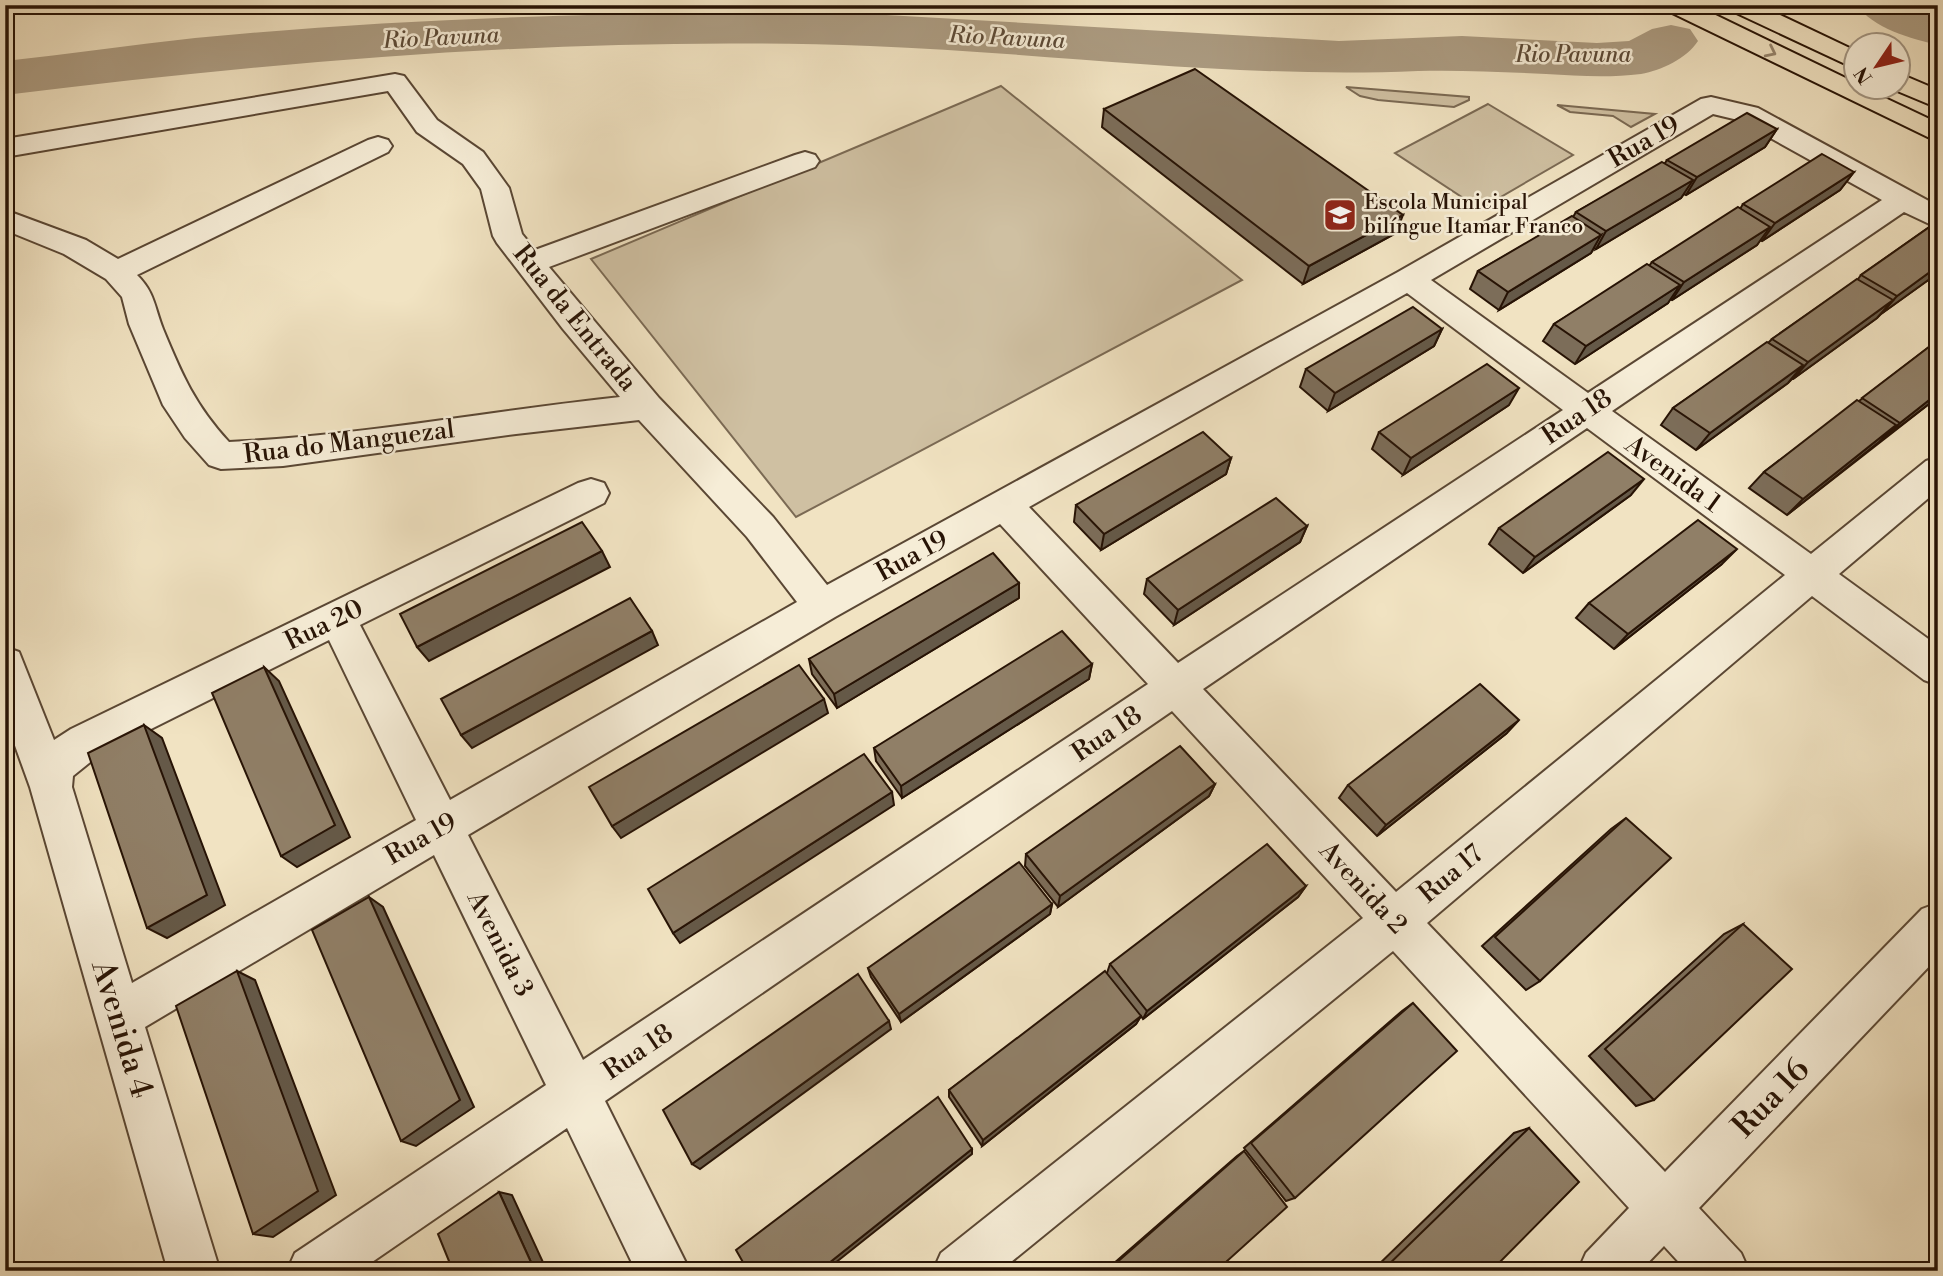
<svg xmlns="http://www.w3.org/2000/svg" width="1943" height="1276" font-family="'Libre Bodoni',serif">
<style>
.green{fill:#cfc0a2;stroke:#7b6a54;stroke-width:2}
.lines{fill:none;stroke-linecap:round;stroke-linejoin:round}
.river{fill:#ac9c82;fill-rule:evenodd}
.minor-casing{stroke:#5a4734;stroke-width:4}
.motorway-casing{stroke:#271305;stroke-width:4}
.minor{fill:#f6edd7;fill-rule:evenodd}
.motorway{fill:#f1e3c2;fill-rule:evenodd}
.wall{fill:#7c6d59;stroke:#271305;stroke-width:2}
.shaded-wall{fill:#655948;stroke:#271305;stroke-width:2}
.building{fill:#907f67;stroke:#271305;stroke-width:2}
.oneway{stroke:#96856d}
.labels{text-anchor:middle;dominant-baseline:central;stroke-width:5;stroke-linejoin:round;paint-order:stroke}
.far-poi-label{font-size:21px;fill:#271305;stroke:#f6edd7;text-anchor:start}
.far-water-label{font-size:23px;font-style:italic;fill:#5c4a37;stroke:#f6edd7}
.street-label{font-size:26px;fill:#271305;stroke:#f6edd7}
.near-street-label{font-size:32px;fill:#271305;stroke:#f6edd7}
</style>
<rect width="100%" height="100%" fill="#f1e3c2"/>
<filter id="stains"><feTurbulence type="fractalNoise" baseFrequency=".00286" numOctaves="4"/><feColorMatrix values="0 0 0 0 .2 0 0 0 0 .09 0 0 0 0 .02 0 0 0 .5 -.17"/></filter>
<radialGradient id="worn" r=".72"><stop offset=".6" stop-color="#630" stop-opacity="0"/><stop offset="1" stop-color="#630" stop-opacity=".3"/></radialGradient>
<!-- green -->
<g class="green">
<path d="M1001,86L1242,280L796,517L591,259Z"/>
<path d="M1346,87L1469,97V100L1454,107L1378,100L1360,96Z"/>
<path d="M1488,104L1573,155L1480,209L1395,153Z"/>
<path d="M1557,105L1655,114L1631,127L1613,116L1570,112Z"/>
</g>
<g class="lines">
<!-- river -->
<g class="river">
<path d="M1857,5H1929L1938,9V45C1912,39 1872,28 1857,5Z"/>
<path d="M720,12L869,14L1339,41L1462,36L1597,43L1629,41L1652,29L1671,25L1690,29L1698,41C1686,59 1662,70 1641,74C1609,78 1578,76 1546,74C1503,72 1461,70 1418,71C1235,79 1052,53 870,46C581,35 291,60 5,95V61C69,54 132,45 195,38C369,21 545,15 720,12Z"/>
</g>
<defs>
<path id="minor" d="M395,74L404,76L437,120L483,152L509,188L522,234L535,250L795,155L805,152L815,155L819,161L815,167L549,267L659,398L773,517L827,585L1398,272L1701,99L1711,97L1758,108L1938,206V228L1904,212L1612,411L1811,554L1926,461L1938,457V490L1839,574L1938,646V685L1924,680L1812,596L1427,923L1665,1172L1922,909L1938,903V957L1699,1208L1741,1253L1749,1271H1687L1664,1246L1640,1271H1578L1586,1253L1629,1208L1393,951L1000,1271H933L941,1253L1363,918L1172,711L605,1101L690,1271H636L567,1128L359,1271H287L295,1253L546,1085L434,855L145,1027L220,1271H168L30,787L5,718V647L19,652L54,740L71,729L578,483L591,479L604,483L609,493L604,503L360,625L450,800L797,602L747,537L639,420L516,434L283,466L221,469L209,465L185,438L163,405L129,324L122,297L106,279L64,254L5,230V210L86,240L118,259L368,140L378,137L388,140L392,146L388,152L137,275C155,293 154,306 163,329C182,375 195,405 229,442C360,436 490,411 620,397L563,329L497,243L493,236L481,189L463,164L417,132L388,91L5,157V139ZM1713,114L1738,120L1882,200L1588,393L1431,280ZM1407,293L1563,410L1178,663L1029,507ZM1587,428L1785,575L1396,892L1203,689ZM1000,524L1148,684L583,1060L468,835L835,617ZM329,640L416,820L132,983L72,787L73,776L99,755Z"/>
<g id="motorway">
<path d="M1663,5H1695L1856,83V88H1864L1938,123V142L1666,10Z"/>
<path d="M1727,5H1759L1856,51V69L1730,10Z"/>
<path d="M1898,73L1938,90V108L1890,88H1898Z"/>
</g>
</defs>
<!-- minor casing -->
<use href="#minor" class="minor-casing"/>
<!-- motorway casing -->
<use href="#motorway" class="motorway-casing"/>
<!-- minor -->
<use href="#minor" class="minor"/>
<!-- motorway -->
<use href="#motorway" class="motorway"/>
</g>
<!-- wall -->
<g class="wall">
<path d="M1104,109L1396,233L1303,284L1102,127Z"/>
<path d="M1777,129L1765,147L1686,195L1684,194L1681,198L1596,249L1594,248L1591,253L1499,310L1470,289L1478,271L1573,217L1576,212L1665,163L1667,160Z"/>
<path d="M1854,172L1840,190L1762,241L1760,240L1757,245L1672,300L1670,299L1668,303L1575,364L1543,341L1554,324L1649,266L1652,262L1740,209L1743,204Z"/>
<path d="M1938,221V273L1881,314L1877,318L1793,379H1792L1788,383L1696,450L1661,425L1673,408L1768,343L1772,339L1858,279L1861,275Z"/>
<path d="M1442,329L1434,346L1328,411L1300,387L1306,369Z"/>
<path d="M1938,340V397L1787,515L1749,488L1764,472L1859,401Z"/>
<path d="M1509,405L1403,475L1372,449L1379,432Z"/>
<path d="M1231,458L1226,474L1101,550L1074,522L1076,505Z"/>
<path d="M1631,495L1523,573L1489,544L1499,528Z"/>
<path d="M1307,526L1300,542L1174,625L1144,594L1147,579Z"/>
<path d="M1722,564L1614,649L1576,618L1589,603Z"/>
<path d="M1938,594V601L1933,598Z"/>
<path d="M1019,598L837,708L812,674L809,659Z"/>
<path d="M1092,664L1089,679L902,798L876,761L874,748Z"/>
<path d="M1507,733L1377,836L1339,798L1348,785Z"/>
<path d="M1215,784L1209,796L1058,907L1025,866L1026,854Z"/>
<path d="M1626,818L1540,981L1526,990L1482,946L1611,829Z"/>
<path d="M1306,886L1298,897L1143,1019L1141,1016L1136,1024L982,1146L949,1097V1090L1107,973L1110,964Z"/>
<path d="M1052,904L1050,914L901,1022L871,977L868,968Z"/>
<path d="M1743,924L1654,1100L1636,1106L1589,1056L1724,934Z"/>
<path d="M1413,1003L1295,1198L1286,1201L1244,1148L1402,1011Z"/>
<path d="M1529,1128L1491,1271H1372L1514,1133Z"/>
<path d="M1244,1151L1216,1271H1105L1237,1156Z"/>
</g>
<!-- shaded-wall -->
<g class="shaded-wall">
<path d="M1777,129L1765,147L1686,195L1697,177Z"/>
<path d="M1854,172L1840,190L1762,241L1775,223Z"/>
<path d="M1693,180L1681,198L1596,249L1606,231Z"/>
<path d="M1403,215L1396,233L1303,284L1309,266Z"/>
<path d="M1770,227L1757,245L1672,300L1684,282Z"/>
<path d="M1601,235L1591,253L1499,310L1508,292Z"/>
<path d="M1938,266V273L1881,314L1897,296Z"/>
<path d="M1680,285L1668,303L1575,364L1586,346Z"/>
<path d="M1893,300L1877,318L1793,379L1808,362Z"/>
<path d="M1442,329L1434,346L1328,411L1335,393Z"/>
<path d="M1803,365L1788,383L1696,450L1710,433Z"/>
<path d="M1519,388L1509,405L1403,475L1411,458Z"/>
<path d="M1938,393V397L1883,439L1900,423Z"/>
<path d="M1896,425L1879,442L1787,515L1803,499Z"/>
<path d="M1231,458L1226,474L1101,550L1104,534Z"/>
<path d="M1644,479L1631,495L1523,573L1535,557Z"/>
<path d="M1307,526L1300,542L1174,625L1178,610Z"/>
<path d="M1737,549L1722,564L1614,649L1628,634Z"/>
<path d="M602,551L610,567L429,661L417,647Z"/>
<path d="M1019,583V598L837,708L834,694Z"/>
<path d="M652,631L658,645L472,748L461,735Z"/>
<path d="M1092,664L1089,679L902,798L901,786Z"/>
<path d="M264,667L279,681L350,837L297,867L281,856Z"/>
<path d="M824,699L828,713L621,838L612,826Z"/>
<path d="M1519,720L1507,733L1377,836L1386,825Z"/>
<path d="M144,725L162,738L225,905L167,938L147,928Z"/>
<path d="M1215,784L1209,796L1058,907L1060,896Z"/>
<path d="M892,792L894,805L680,943L673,933Z"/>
<path d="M1306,886L1298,897L1143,1019L1147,1011Z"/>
<path d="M369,897L383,907L474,1107L416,1146L401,1141Z"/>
<path d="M1052,904L1050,914L901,1022L899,1014Z"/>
<path d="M237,971L255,980L336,1195L273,1237L253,1234Z"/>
<path d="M1141,1016L1136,1024L982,1146L983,1140Z"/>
<path d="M889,1021L891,1029L700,1169L692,1164Z"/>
<path d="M972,1149V1154L825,1271H819Z"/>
<path d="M499,1192L512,1195L547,1271H535Z"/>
</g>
<!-- building -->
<g class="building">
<path d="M1195,69L1403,215L1309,266L1104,109Z"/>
<path d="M1747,113L1777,129L1697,177L1667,160Z"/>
<path d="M1822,154L1854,172L1775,223L1743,204Z"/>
<path d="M1662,162L1693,180L1606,231L1576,212Z"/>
<path d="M1738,207L1770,227L1684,282L1652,262Z"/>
<path d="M1572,216L1601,235L1508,292L1478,271Z"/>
<path d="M1938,221V266L1897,296L1861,275Z"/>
<path d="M1647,264L1680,285L1586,346L1554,324Z"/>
<path d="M1857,279L1893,300L1808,362L1772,339Z"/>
<path d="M1413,307L1442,329L1335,393L1306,369Z"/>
<path d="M1938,340V393L1900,423L1862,398Z"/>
<path d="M1767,342L1803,365L1710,433L1673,408Z"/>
<path d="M1487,364L1519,388L1411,458L1379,432Z"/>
<path d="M1857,400L1896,425L1803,499L1764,472Z"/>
<path d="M1203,432L1231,458L1104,534L1076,505Z"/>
<path d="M1608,452L1644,479L1535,557L1499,528Z"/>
<path d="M1276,498L1307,526L1178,610L1147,579Z"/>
<path d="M1698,520L1737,549L1628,634L1589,603Z"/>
<path d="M582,522L602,551L417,647L400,614Z"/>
<path d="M993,553L1019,583L834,694L809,659Z"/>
<path d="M630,598L652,631L461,735L441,699Z"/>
<path d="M1062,631L1092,664L901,786L874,748Z"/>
<path d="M799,665L824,699L612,826L589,787Z"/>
<path d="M264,667L335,825L281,856L212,693Z"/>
<path d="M1480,684L1519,720L1386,825L1348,785Z"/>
<path d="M144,725L207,895L147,928L88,753Z"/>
<path d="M1180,746L1215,784L1060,896L1026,854Z"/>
<path d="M864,754L892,792L673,933L648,889Z"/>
<path d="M1626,818L1671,858L1540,981L1495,937Z"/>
<path d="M1267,844L1306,886L1147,1011L1110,964Z"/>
<path d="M1019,862L1052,904L899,1014L868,968Z"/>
<path d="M369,897L460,1100L401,1141L312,930Z"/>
<path d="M1743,924L1792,969L1654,1100L1605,1049Z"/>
<path d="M237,971L318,1191L253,1234L176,1006Z"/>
<path d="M1105,971L1141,1016L983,1140L949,1090Z"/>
<path d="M858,974L889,1021L692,1164L663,1110Z"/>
<path d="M1413,1003L1457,1051L1295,1198L1251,1143Z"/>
<path d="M938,1097L972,1149L819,1271H748L736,1250Z"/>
<path d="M1529,1128L1579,1182L1491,1271H1382Z"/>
<path d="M1244,1151L1287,1207L1216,1271H1107Z"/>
<path d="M499,1192L535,1271H453L438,1234Z"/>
</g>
<!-- one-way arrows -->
<defs><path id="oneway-chevron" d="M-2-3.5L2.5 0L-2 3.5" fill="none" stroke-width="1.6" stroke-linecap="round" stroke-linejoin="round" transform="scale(1.75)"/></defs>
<use class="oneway" href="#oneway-chevron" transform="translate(1771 52) rotate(26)"/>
<!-- icons -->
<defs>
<symbol id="school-square" viewBox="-11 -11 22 22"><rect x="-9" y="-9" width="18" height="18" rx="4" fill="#8f2418" stroke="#f6edd7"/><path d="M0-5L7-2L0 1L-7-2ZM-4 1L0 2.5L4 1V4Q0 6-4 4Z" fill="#fff"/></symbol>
</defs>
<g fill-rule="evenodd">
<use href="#school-square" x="1321" y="196" width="38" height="38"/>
</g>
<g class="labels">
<!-- far-poi labels -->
<g class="far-poi-label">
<text x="1364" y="203">Escola Municipal<tspan x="1364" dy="24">bilíngue Itamar Franco</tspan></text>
</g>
<!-- far-water labels -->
<g class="far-water-label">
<text transform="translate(441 38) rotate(-3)">Rio Pavuna</text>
<text transform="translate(1007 38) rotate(3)">Rio Pavuna</text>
<text x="1573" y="55">Rio Pavuna</text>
</g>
<!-- street labels -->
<g class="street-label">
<text transform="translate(1644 142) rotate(-30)">Rua 19</text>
<text transform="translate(575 318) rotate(51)">Rua da Entrada</text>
<text transform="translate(1577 417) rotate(-34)">Rua 18</text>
<text transform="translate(349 442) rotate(-7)">Rua do Manguezal</text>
<text transform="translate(1673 474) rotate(36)">Avenida 1</text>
<text transform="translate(912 556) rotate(-29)">Rua 19</text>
<text transform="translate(324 625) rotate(-26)">Rua 20</text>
<text transform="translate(1107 734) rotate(-34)">Rua 18</text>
<text transform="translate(421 839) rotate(-30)">Rua 19</text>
<text transform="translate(1451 874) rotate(-40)">Rua 17</text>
<text transform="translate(1363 888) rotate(47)">Avenida 2</text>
<text transform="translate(500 944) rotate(63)">Avenida 3</text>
<text transform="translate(638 1052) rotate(-34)">Rua 18</text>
</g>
<!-- near-street labels -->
<g class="near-street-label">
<text transform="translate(122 1029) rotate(73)">Avenida 4</text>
<text transform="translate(1771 1098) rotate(-46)">Rua 16</text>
</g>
</g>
<!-- margin -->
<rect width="1943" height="1276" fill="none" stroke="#f1e3c2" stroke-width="28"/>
<rect x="7" y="7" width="1929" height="1262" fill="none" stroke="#271305" stroke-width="3.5"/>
<rect x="14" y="14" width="1915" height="1248" fill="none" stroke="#271305" stroke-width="2"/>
<!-- north arrow -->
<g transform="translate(1877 66) rotate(235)"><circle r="33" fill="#f6edd7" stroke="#a39683" stroke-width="2"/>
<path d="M0-5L12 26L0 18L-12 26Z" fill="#8f2418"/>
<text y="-10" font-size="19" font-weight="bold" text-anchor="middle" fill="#271305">N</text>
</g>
<rect width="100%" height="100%" filter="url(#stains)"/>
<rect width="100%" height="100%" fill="url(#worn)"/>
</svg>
